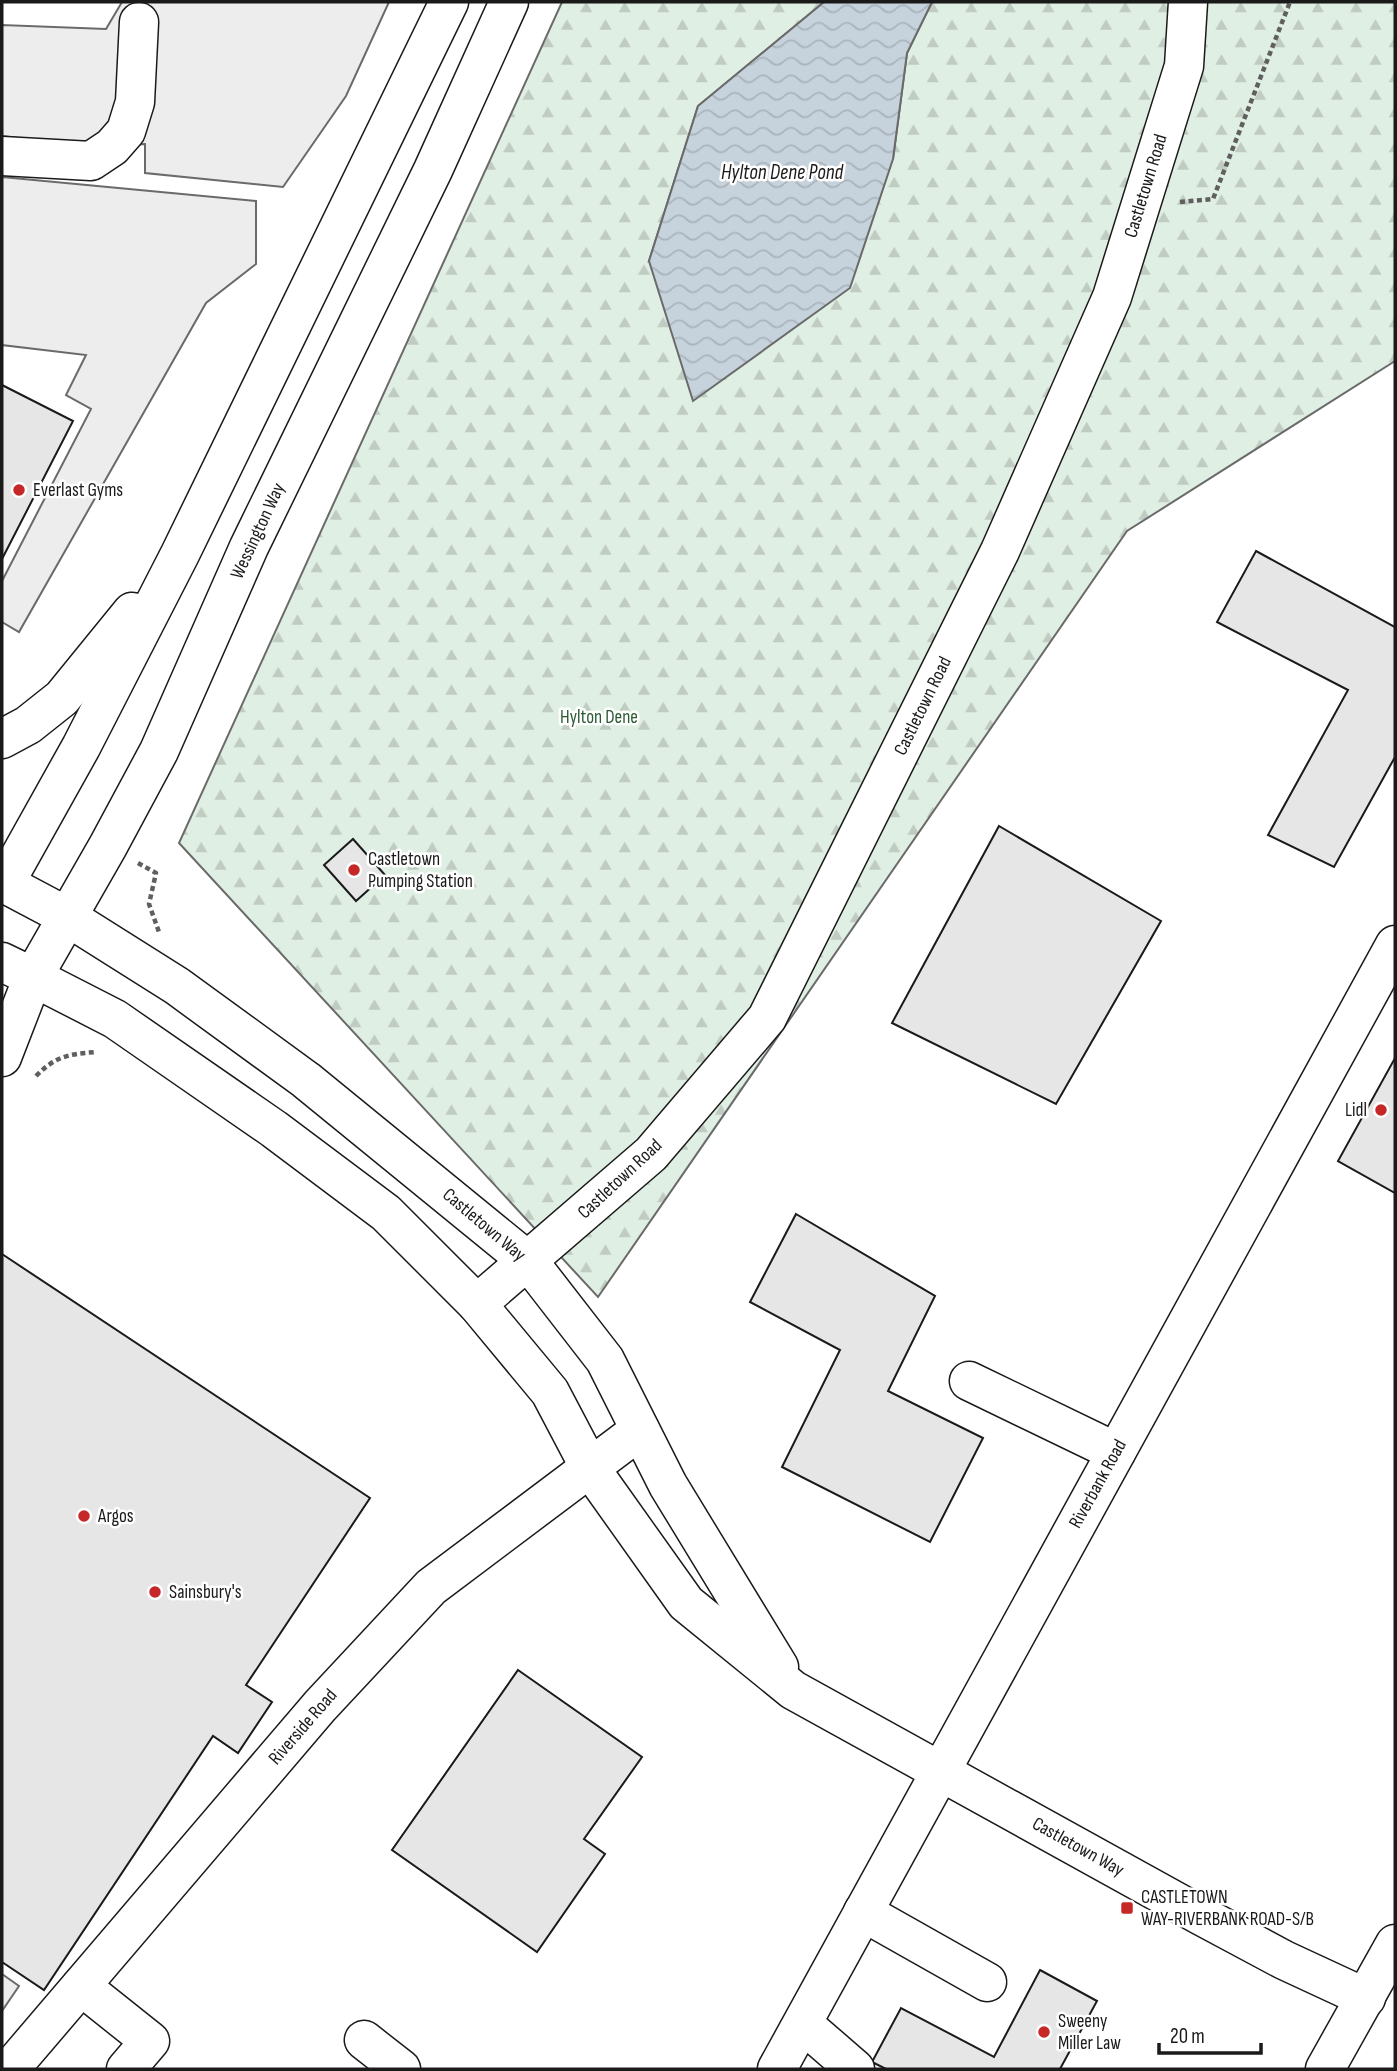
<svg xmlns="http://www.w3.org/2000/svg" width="1397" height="2071" font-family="'Sofia Sans Condensed',sans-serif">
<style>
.forest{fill:url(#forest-firs);stroke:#6a6a6a;stroke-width:2}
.parking{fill:#ededed;stroke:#6a6a6a;stroke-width:2}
.water{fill:url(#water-waves);stroke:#6a6a6a;stroke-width:2}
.building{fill:#e6e6e6;stroke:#1a1a1a;stroke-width:2}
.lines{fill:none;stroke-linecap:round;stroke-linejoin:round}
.minor-casing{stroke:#1a1a1a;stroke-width:41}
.major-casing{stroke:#1a1a1a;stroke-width:41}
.highway-casing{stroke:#1a1a1a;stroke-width:41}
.path{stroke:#5f5f5f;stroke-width:4.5;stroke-dasharray:5 3.5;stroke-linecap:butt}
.minor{stroke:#fff;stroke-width:38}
.major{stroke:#fff;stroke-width:38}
.highway{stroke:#fff;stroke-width:38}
.poi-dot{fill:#c62828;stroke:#fff;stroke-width:2.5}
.labels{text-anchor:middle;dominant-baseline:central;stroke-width:5;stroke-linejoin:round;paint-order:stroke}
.street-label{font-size:19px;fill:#1a1a1a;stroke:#fff}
.poi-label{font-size:19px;fill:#1a1a1a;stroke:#fff;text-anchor:start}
.park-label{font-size:19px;fill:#2b5a34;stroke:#fff}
.water-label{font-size:21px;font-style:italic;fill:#1a1a1a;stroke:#fff}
</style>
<defs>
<pattern id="forest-firs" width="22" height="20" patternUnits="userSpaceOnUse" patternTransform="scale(1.75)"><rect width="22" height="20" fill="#e0efe3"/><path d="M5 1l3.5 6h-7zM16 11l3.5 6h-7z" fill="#c0ccc2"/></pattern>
<pattern id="water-waves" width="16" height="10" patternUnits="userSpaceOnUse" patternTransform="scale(1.75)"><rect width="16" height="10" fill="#c6d2dc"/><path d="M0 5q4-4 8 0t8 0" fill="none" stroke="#aab4bc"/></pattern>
</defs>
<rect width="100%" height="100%" fill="#fff"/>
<!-- forest -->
<path class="forest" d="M562,2H824L698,106L649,261L893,159L907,53L932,2H1395V361L1127,531L598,1297L179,843Z"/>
<!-- parking -->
<g class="parking">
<path d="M122,2H389L346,96L283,187L145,173V144L86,146L2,136V25L106,29Z"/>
<path d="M2,177L256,201V264L206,303L19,632L2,622V581L91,409L66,395L86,355L2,345Z"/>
<path d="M2,1974L19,1986L2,2011Z"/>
</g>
<!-- water -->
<path class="water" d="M824,2H932L907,53L893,159L850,288L693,401L649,261L698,106Z"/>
<!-- building -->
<g class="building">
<path d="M2,385L73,421L2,559Z"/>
<path d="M1256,551L1395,627V757L1334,867L1268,835L1348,690L1217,622Z"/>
<path d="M999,826L1161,921L1056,1104L892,1023Z"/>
<path d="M353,839L385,875L356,901L324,865Z"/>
<path d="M1395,1058V1193L1338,1161Z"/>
<path d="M796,1214L935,1296L888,1391L983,1438L930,1542L782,1467L840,1350L750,1302Z"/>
<path d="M2,1254L370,1498L246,1685L272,1702L238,1753L213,1736L44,1990L2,1962Z"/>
<path d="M518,1670L642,1757L584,1839L605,1854L537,1952L392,1850Z"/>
<path d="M1040,1970L1097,2001L1060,2069H886L872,2062L901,2008L994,2057Z"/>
</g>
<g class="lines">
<defs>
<g id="minor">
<path d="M2,156L91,161L112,147L126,131L135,102L139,22"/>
<path d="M66,916L177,986L306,1080L529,1262L605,1360L668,1485L779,1667"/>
<path d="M33,977L115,1019L274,1129L386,1213L477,1304L550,1392L590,1468L686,1603L793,1690L1200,1915L1284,1960L1366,1998"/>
<path d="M477,1304L651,1154L767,1018L1000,551L1112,297L1184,66L1188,2"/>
<path d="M969,1381L1116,1452"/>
<path d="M863,1912L987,1982"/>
<path d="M81,1986L150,2041L126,2069"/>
<path d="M803,2024L855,2069"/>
<path d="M364,2040L401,2069"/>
<path d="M10,2069L320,1706L431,1587L640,1430"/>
<path d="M777,2069L1395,945"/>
<path d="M1325,2069L1395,1944"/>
</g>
<path id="major" d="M2,1057L33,977"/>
<g id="highway">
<path d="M2,739L28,725L62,698L132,612"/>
<path d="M2,882L66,916"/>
<path d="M5,883L81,747L180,554L449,2"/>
<path d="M2,962L33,977L108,846L159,751L249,547L433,170L509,2"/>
</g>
</defs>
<!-- minor casing -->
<use href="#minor" class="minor-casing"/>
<!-- major casing -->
<use href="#major" class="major-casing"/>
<!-- highway casing -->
<use href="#highway" class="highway-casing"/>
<!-- path -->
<g class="path">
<path d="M1180,202L1213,199L1290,2"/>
<path d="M138,863L156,873L149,904L159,932"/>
<path d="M36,1076C56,1056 68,1054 97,1052"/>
</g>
<!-- minor -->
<use href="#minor" class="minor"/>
<!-- major -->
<use href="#major" class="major"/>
<!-- highway -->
<use href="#highway" class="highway"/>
</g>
<!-- markers -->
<g class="poi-dot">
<circle cx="19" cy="490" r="7"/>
<circle cx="354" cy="870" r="7"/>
<circle cx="1381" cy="1110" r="7"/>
<circle cx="84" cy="1516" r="7"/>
<circle cx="155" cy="1592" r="7"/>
<rect x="1120" y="1901" width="14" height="14" rx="3.5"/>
<circle cx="1044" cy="2032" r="7"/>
</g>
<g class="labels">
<!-- street labels -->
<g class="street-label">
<text transform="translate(1146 186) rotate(-73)">Castletown Road</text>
<text transform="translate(258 531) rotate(-65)">Wessington Way</text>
<text transform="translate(923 706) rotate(-64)">Castletown Road</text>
<text transform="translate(620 1179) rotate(-43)">Castletown Road</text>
<text transform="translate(484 1225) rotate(40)">Castletown Way</text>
<text transform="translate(1098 1484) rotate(-61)">Riverbank Road</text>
<text transform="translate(303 1727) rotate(-49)">Riverside Road</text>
<text transform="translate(1078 1847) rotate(29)">Castletown Way</text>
</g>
<!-- poi labels -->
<g class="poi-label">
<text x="33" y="490">Everlast Gyms</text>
<text x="368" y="859">Castletown<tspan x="368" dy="22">Pumping Station</tspan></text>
<text x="1367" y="1110" text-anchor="end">Lidl</text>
<text x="98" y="1516">Argos</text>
<text x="169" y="1592">Sainsbury's</text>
<text x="1141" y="1897">CASTLETOWN<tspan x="1141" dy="22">WAY-RIVERBANK ROAD-S/B</tspan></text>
<text x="1058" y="2021">Sweeny<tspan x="1058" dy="22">Miller Law</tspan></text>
</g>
<!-- park labels -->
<g class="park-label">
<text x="599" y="717">Hylton Dene</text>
</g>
<!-- water labels -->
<g class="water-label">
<text x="782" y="172">Hylton Dene Pond</text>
</g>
</g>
<!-- border -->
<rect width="1397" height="2071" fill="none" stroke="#1a1a1a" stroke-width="7"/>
<!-- scale -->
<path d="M1159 2043v10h102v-10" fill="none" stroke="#1a1a1a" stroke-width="3.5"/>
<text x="1170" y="2043" font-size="21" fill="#1a1a1a" stroke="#ffffff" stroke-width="5" paint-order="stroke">20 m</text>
</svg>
